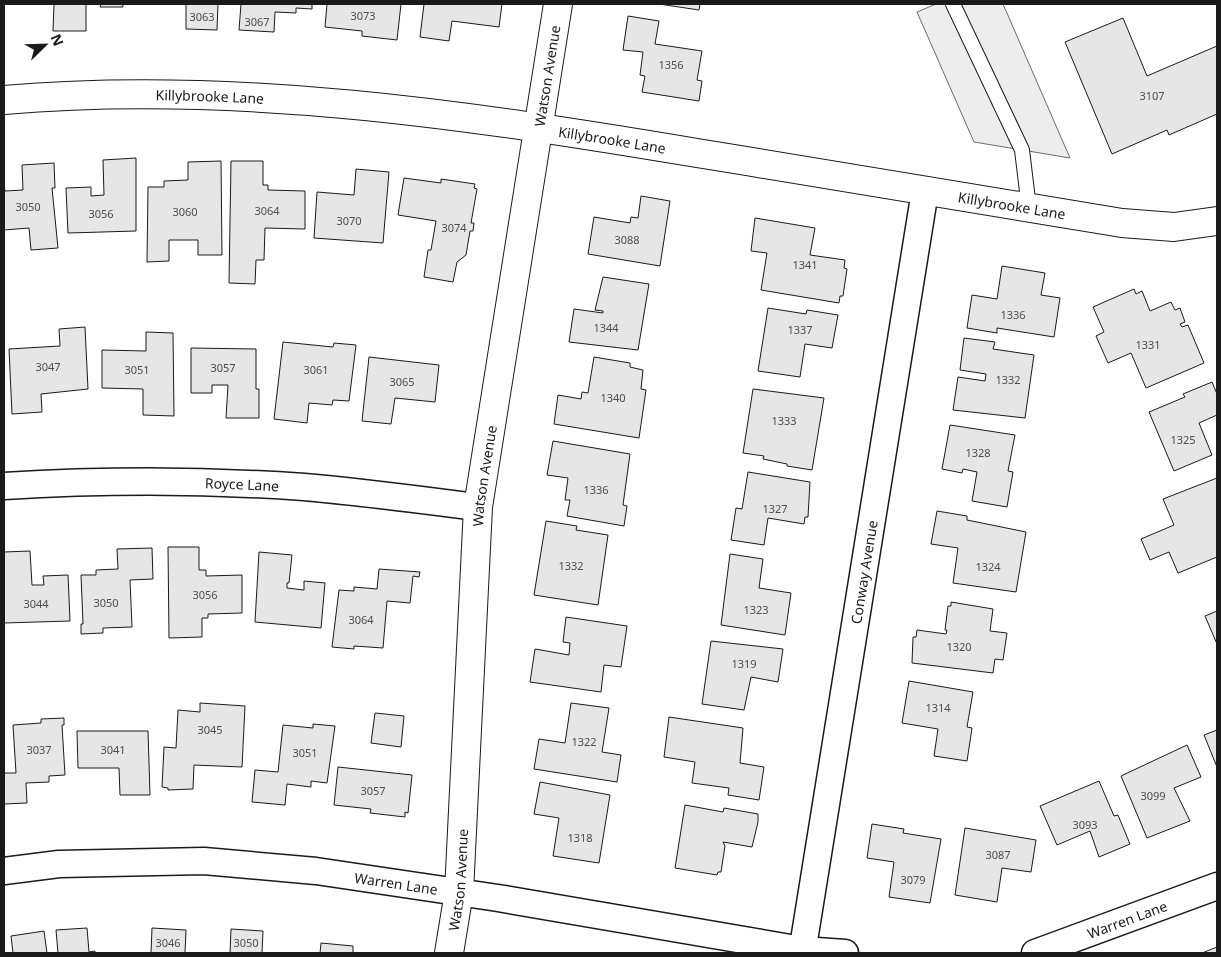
<svg xmlns="http://www.w3.org/2000/svg" width="1221" height="957" font-family="'Noto Sans',sans-serif">
<style>
.parking{fill:#ededed;stroke:#6a6a6a}
.building{fill:#e6e6e6;stroke:#1a1a1a}
.lines{fill:none;stroke-linecap:round;stroke-linejoin:round}
.service-casing{stroke:#1a1a1a;stroke-width:16}
.minor-casing{stroke:#1a1a1a;stroke-width:29}
.tertiary-casing{stroke:#1a1a1a;stroke-width:30}
.service{stroke:#fff;stroke-width:14}
.minor{stroke:#fff;stroke-width:26}
.tertiary{stroke:#fff;stroke-width:28}
.labels{text-anchor:middle;dominant-baseline:central;stroke-width:4;stroke-linejoin:round;paint-order:stroke}
.number-label{font-size:11px;fill:#4d4d4d}
.street-label{font-size:14px;fill:#1a1a1a;stroke:#fff}
</style>
<rect width="100%" height="100%" fill="#fff"/>
<!-- parking -->
<path class="parking" d="M936,4H1003L1070,158L974,142L917,12Z"/>
<!-- building -->
<g class="building">
<path d="M54,4H86V31H53Z"/>
<path d="M101,4H123V7H100Z"/>
<path d="M186,4H218L217,30L186,29Z"/>
<path d="M241,4H312V9L296,8V13L275,12L274,32L239,30Z"/>
<path d="M327,4H401L397,40L362,36V31L325,27Z"/>
<path d="M424,4H502L499,27L452,21L449,41L420,37Z"/>
<path d="M659,4H700L699,10Z"/>
<path d="M628,16L659,21L655,44L702,51L697,80L702,81L699,101L642,92L645,76L640,75L643,52L623,50Z"/>
<path d="M1123,18L1147,76L1217,46V114L1169,135L1167,130L1112,154L1065,42Z"/>
<path d="M136,158V231L68,233L66,188L91,187V196L104,195L103,160Z"/>
<path d="M221,161L222,255H198V240H169V261L147,262L148,187H164V181L188,180V162Z"/>
<path d="M231,161H263V185H268V190L305,191V229L265,228L264,260H256L255,284L229,283Z"/>
<path d="M54,163L55,188H52L58,248L31,250L29,228L4,230V185L5,191L23,190L22,165Z"/>
<path d="M356,169L389,172L383,243L314,238L317,192L354,195Z"/>
<path d="M404,178L441,183V179L475,184L474,188L477,189L471,223H474L473,231H470L466,255L457,262L453,282L424,277L428,250H431L436,221L398,215Z"/>
<path d="M641,196L670,201L660,266L588,254L594,217L630,223L631,217L638,218Z"/>
<path d="M755,218L815,228L810,255L845,260L844,268L847,269L843,296H840L839,303L761,290L767,253L751,251Z"/>
<path d="M1002,266L1045,273L1041,295L1060,298L1054,337L997,328V333L967,328L972,295L997,299Z"/>
<path d="M603,277L649,284L638,350L569,342L574,309L603,313V311L595,310Z"/>
<path d="M1134,289L1136,294L1142,291L1150,311L1171,302L1175,310L1180,308L1185,322L1180,324L1182,327L1188,325L1204,363L1146,388L1131,353L1108,363L1096,336L1104,332L1093,307Z"/>
<path d="M768,308L806,314L807,310L838,315L832,348L805,344L800,377L758,371Z"/>
<path d="M85,327L88,389L41,394L42,412L12,414L9,349L60,346L59,329Z"/>
<path d="M146,332L173,333L174,416L143,415V389L102,388V350L146,351Z"/>
<path d="M964,338L995,342L993,349L1034,355L1025,418L953,410L958,377L985,381L986,374L960,370Z"/>
<path d="M283,342L333,347L334,343L356,345L349,401L333,400L332,405L309,403L307,423L274,419Z"/>
<path d="M191,348L256,349V389H259V418H226L228,385H212V393H191Z"/>
<path d="M369,357L439,365L435,402L395,398L391,424L362,421Z"/>
<path d="M594,357L630,363V367L643,370L641,389L646,390L639,438L554,424L558,395L581,399L582,392L588,393Z"/>
<path d="M1212,382L1217,394V415L1199,423L1212,455L1174,471L1149,412L1185,397L1183,394Z"/>
<path d="M753,389L824,398L812,470L787,466V464L763,459L764,456L743,453Z"/>
<path d="M950,425L1015,435L1008,471L1013,472L1007,507L972,501L977,472L963,469L962,473L942,469Z"/>
<path d="M553,441L630,454L623,505L627,506L624,526L567,516L570,500H565L568,478L547,475Z"/>
<path d="M748,472L810,482L808,517H805L804,524L768,518L764,545L731,540L736,508L742,509Z"/>
<path d="M1217,478V557L1178,573L1169,552L1150,560L1141,539L1174,525L1163,499Z"/>
<path d="M937,511L967,516V520L1026,532L1016,592L953,583L958,548L931,544Z"/>
<path d="M546,521L577,526L576,530L608,535L598,605L534,595Z"/>
<path d="M168,547H199V570H206V576L242,575V613L208,614V618H202V637L169,638Z"/>
<path d="M152,548L153,579L130,580L132,627L103,628V633L81,634V624H83L81,575H96V570L118,569L117,549Z"/>
<path d="M30,551L32,585H44L43,576L68,575L70,621L4,623V552Z"/>
<path d="M259,552L292,555L289,583H287V588L304,590V581L325,583L321,628L255,622Z"/>
<path d="M730,554L763,559L759,588L791,593L785,635L721,625Z"/>
<path d="M379,569L420,572L419,577L413,576L410,603L387,601L383,648L354,646V649L332,647L339,590L354,591V587L377,589Z"/>
<path d="M951,602L993,609L990,631L1007,633L1003,660L995,659L993,673L912,663L913,637H916L917,630L946,634L947,630H945L948,606H951Z"/>
<path d="M1217,611V644L1205,616Z"/>
<path d="M566,617L627,626L621,667L604,665L601,692L530,682L535,649L569,655L570,643L563,642Z"/>
<path d="M711,641L783,649L778,682L751,677L744,710L702,704Z"/>
<path d="M909,681L973,692L967,727L972,728L967,761L934,756L938,729L902,723Z"/>
<path d="M200,703L245,706L242,767L194,765L193,789L168,790V788L162,787L164,747L176,748L178,710L200,712Z"/>
<path d="M571,703L609,708L602,752L621,755L617,782L534,769L539,739L565,743Z"/>
<path d="M375,713L404,716L401,747L371,743Z"/>
<path d="M669,717L743,728L740,763L764,767L759,800L728,795L729,788L692,783L695,762L664,757Z"/>
<path d="M64,718V725H62L65,775L49,776V782L26,783L27,803L4,804V773H16L13,725L41,723V719Z"/>
<path d="M313,724L335,726L327,783L311,781V787L287,784L285,805L252,802L255,770L278,772L283,725L313,728Z"/>
<path d="M1217,730V767L1204,735Z"/>
<path d="M77,731H148L150,795H120L119,768H78Z"/>
<path d="M1187,745L1201,777L1174,788L1190,821L1147,838L1121,776Z"/>
<path d="M338,767L412,775L408,813L405,812V817L370,813L371,809L334,805Z"/>
<path d="M1099,781L1114,816L1118,815L1130,844L1099,857L1090,831L1057,845L1040,806Z"/>
<path d="M540,782L610,795L599,863L553,856L559,818L534,814Z"/>
<path d="M685,805L723,812L724,808L758,814V822L752,847L723,842L725,846L721,872H718L717,875L675,868Z"/>
<path d="M872,824L904,829L903,833L941,839L930,903L889,897L894,862L867,858Z"/>
<path d="M965,828L1036,840L1031,872L1002,868L997,902L955,895Z"/>
<path d="M87,928L89,952L95,951V953H58L56,930Z"/>
<path d="M152,928L186,930L185,953H151Z"/>
<path d="M231,929L263,931L262,953H230Z"/>
<path d="M44,931L47,953H13L11,936Z"/>
<path d="M321,943L353,946V953H320Z"/>
<path d="M1217,947V953H1202Z"/>
</g>
<g class="lines">
<defs>
<path id="service" d="M953,4L1022,150L1029,208"/>
<g id="minor">
<path id="s1" d="M4,486C103,480 205,480 304,487C362,492 420,500 478,507"/>
<path id="s2" d="M4,871L59,864L204,861L316,871L498,898L802,950L845,953"/>
<path id="s3" d="M802,953L925,191"/>
<path id="s4" d="M1035,953L1217,886"/>
</g>
<g id="tertiary">
<path id="s5" d="M4,100C236,80 469,115 697,153C839,176 981,200 1122,223L1174,227L1217,221"/>
<path id="s6" d="M449,953L459,892L478,507L558,4"/>
</g>
</defs>
<!-- service casing -->
<use href="#service" class="service-casing"/>
<!-- minor casing -->
<use href="#minor" class="minor-casing"/>
<!-- tertiary casing -->
<use href="#tertiary" class="tertiary-casing"/>
<!-- service -->
<use href="#service" class="service"/>
<!-- minor -->
<use href="#minor" class="minor"/>
<!-- tertiary -->
<use href="#tertiary" class="tertiary"/>
</g>
<g class="labels">
<!-- number labels -->
<g class="number-label">
<text x="363" y="15">3073</text>
<text x="202" y="16">3063</text>
<text x="257" y="21">3067</text>
<text x="671" y="64">1356</text>
<text x="1152" y="95">3107</text>
<text x="28" y="206">3050</text>
<text x="267" y="210">3064</text>
<text x="185" y="211">3060</text>
<text x="101" y="213">3056</text>
<text x="349" y="220">3070</text>
<text x="454" y="227">3074</text>
<text x="627" y="239">3088</text>
<text x="805" y="264">1341</text>
<text x="1013" y="314">1336</text>
<text x="606" y="327">1344</text>
<text x="800" y="329">1337</text>
<text x="1148" y="344">1331</text>
<text x="48" y="366">3047</text>
<text x="223" y="367">3057</text>
<text x="137" y="369">3051</text>
<text x="316" y="369">3061</text>
<text x="1008" y="379">1332</text>
<text x="402" y="381">3065</text>
<text x="613" y="397">1340</text>
<text x="784" y="420">1333</text>
<text x="1183" y="439">1325</text>
<text x="978" y="452">1328</text>
<text x="596" y="489">1336</text>
<text x="775" y="508">1327</text>
<text x="571" y="565">1332</text>
<text x="988" y="566">1324</text>
<text x="205" y="594">3056</text>
<text x="106" y="602">3050</text>
<text x="36" y="603">3044</text>
<text x="756" y="609">1323</text>
<text x="361" y="619">3064</text>
<text x="959" y="646">1320</text>
<text x="744" y="663">1319</text>
<text x="938" y="707">1314</text>
<text x="210" y="729">3045</text>
<text x="584" y="741">1322</text>
<text x="39" y="749">3037</text>
<text x="113" y="749">3041</text>
<text x="305" y="752">3051</text>
<text x="373" y="790">3057</text>
<text x="1153" y="795">3099</text>
<text x="1085" y="824">3093</text>
<text x="580" y="837">1318</text>
<text x="998" y="854">3087</text>
<text x="913" y="879">3079</text>
<text x="168" y="942">3046</text>
<text x="246" y="942">3050</text>
</g>
<!-- street labels -->
<g class="street-label">
<text stroke="none"><textPath href="#s6" startOffset="884">Watson Avenue</textPath></text>
<text stroke="none"><textPath href="#s5" startOffset="206">Killybrooke Lane</textPath></text>
<text stroke="none"><textPath href="#s5" startOffset="611">Killybrooke Lane</textPath></text>
<text stroke="none"><textPath href="#s5" startOffset="1016">Killybrooke Lane</textPath></text>
<text stroke="none"><textPath href="#s6" startOffset="479">Watson Avenue</textPath></text>
<text stroke="none"><textPath href="#s1" startOffset="238">Royce Lane</textPath></text>
<text stroke="none"><textPath href="#s3" startOffset="386">Conway Avenue</textPath></text>
<text stroke="none"><textPath href="#s6" startOffset="74">Watson Avenue</textPath></text>
<text stroke="none"><textPath href="#s2" startOffset="394">Warren Lane</textPath></text>
<text stroke="none"><textPath href="#s4" startOffset="98">Warren Lane</textPath></text>
</g>
</g>
<!-- border -->
<rect width="1221" height="957" fill="none" stroke="#1a1a1a" stroke-width="10"/>
<!-- north arrow -->
<g transform="translate(45 45) rotate(67)" stroke="#ffffff" stroke-width="4" paint-order="stroke">
<path d="M0-4L9 19L0 12L-9 19Z" fill="#1a1a1a"/>
<text y="-8" font-size="14" font-weight="bold" text-anchor="middle" fill="#1a1a1a">N</text>
</g>
</svg>
